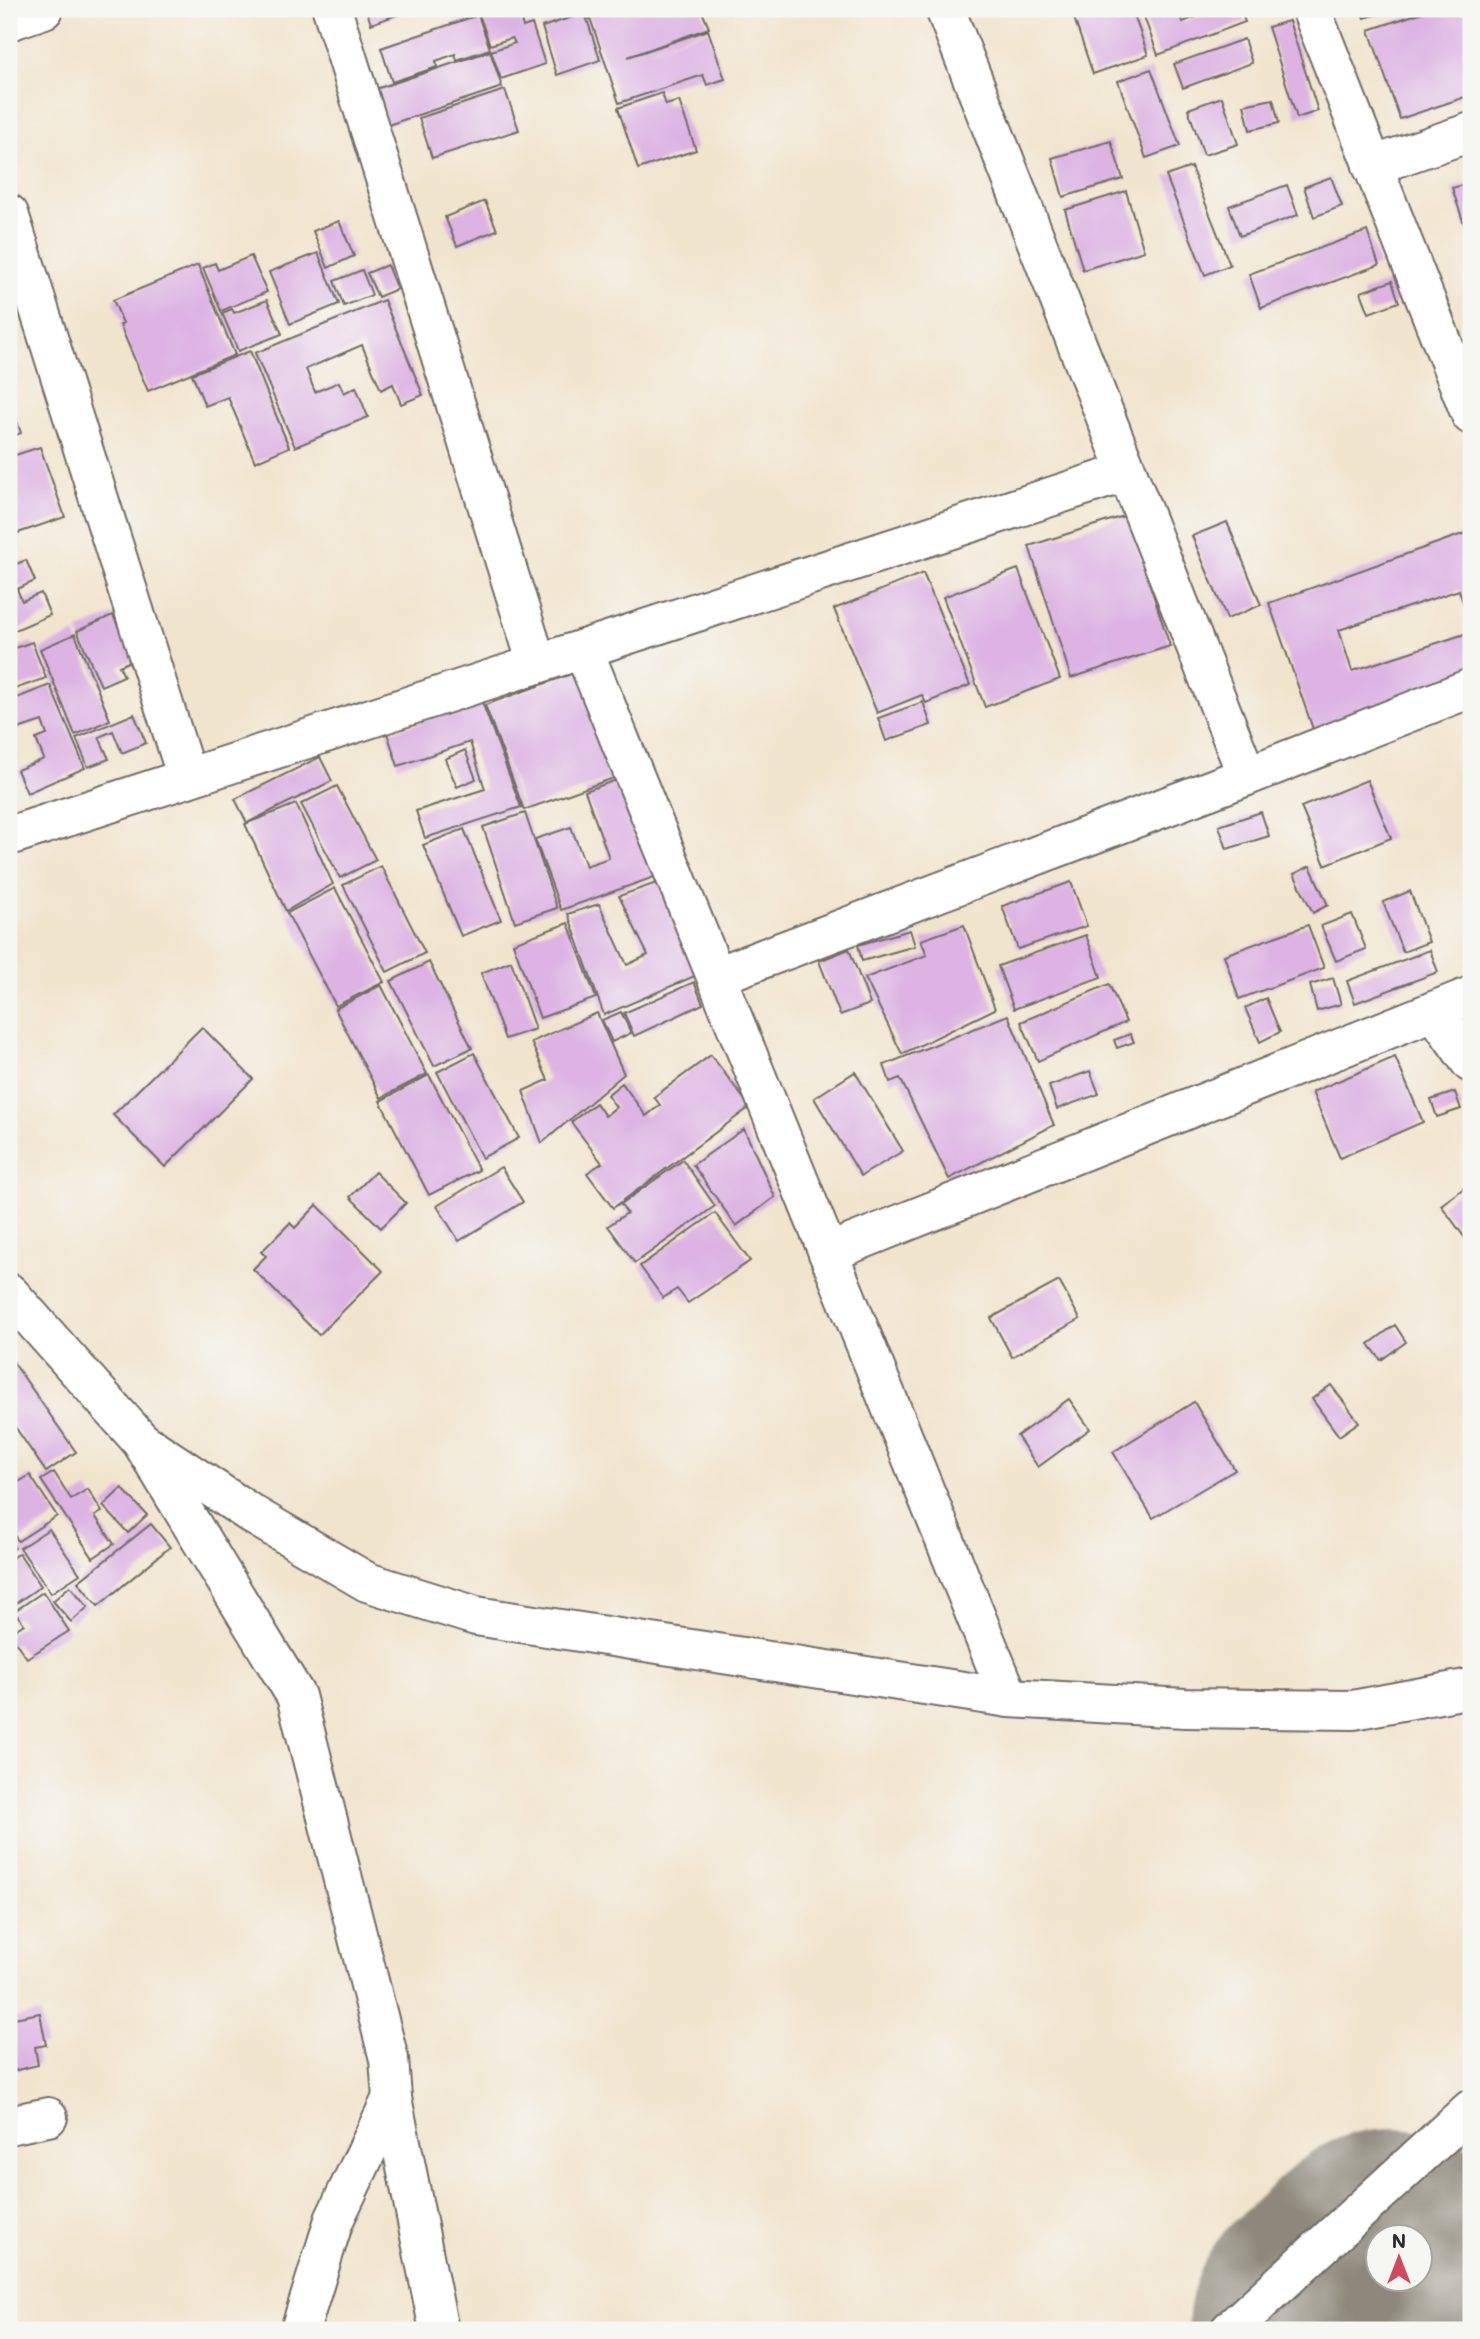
<svg xmlns="http://www.w3.org/2000/svg" width="1480" height="2339" font-family="Mali,sans-serif">
<style>
.lines{fill:none;stroke-linecap:round;stroke-linejoin:round}
.runway{stroke:#8e887c;stroke-width:304}
.building{fill:#dcb3e3}
.minor-casing{stroke:#706c64;stroke-width:42}
.minor{stroke:#fff;stroke-width:38}
</style>
<rect width="100%" height="100%" fill="#f6f6f2"/>
<filter id="ink" filterUnits="userSpaceOnUse"><feTurbulence type="fractalNoise" baseFrequency=".0143" numOctaves="2"/><feDisplacementMap in="SourceGraphic" scale="14" xChannelSelector="R" yChannelSelector="G"/><feConvolveMatrix kernelMatrix="1 2 1 2 8 2 1 2 1" color-interpolation-filters="sRGB"/></filter>
<filter id="wash" filterUnits="userSpaceOnUse"><feTurbulence type="fractalNoise" baseFrequency=".00686" numOctaves="4" result="noise"/><feDisplacementMap in="SourceGraphic" scale="28" xChannelSelector="R" yChannelSelector="G"/><feGaussianBlur stdDeviation="1.57" result="paint"/><feColorMatrix in="noise" values="0 0 0 0 0 0 0 0 0 0 0 0 0 0 0 0 0 1.4 0 .05"/><feComposite in="paint" operator="in"/></filter>
<g filter="url(#wash)">
<rect width="100%" height="100%" fill="#f1e4cd"/>
<g class="lines">
<!-- runway -->
<path class="runway" d="M1340,2330L1393,2280"/>
</g>
<g id="blocks">
<!-- building -->
<g class="building">
<path d="M366,9H414L371,24Z"/>
<path d="M477,9H527L529,17L521,20L523,27L532,24L545,64L501,79L491,51L515,43L512,38L490,45Z"/>
<path d="M550,9H573L553,16Z"/>
<path d="M587,9H701L709,28L628,57L708,30L725,79L707,85L703,75L619,103Z"/>
<path d="M1071,9H1132L1148,55L1093,74Z"/>
<path d="M1141,9H1178L1183,22L1201,15L1198,9H1240L1245,22L1158,55Z"/>
<path d="M1361,9H1394V10L1364,18Z"/>
<path d="M1432,9H1469L1471,14V95L1400,119L1369,30Z"/>
<path d="M585,13L600,60L557,75L542,27Z"/>
<path d="M478,15L490,49L457,60L455,54L436,61L437,67L392,82L381,48Z"/>
<path d="M1289,21L1318,111L1297,118L1268,27Z"/>
<path d="M1244,39L1252,63L1183,88L1174,64Z"/>
<path d="M490,51L502,87L385,126L373,90Z"/>
<path d="M1151,69L1180,146L1146,158L1118,81Z"/>
<path d="M505,90L519,130L432,158L419,118Z"/>
<path d="M662,93L666,105L679,101L696,150L638,169L618,108Z"/>
<path d="M1222,97L1238,144L1204,155L1188,109Z"/>
<path d="M1273,99L1279,123L1250,130L1244,105Z"/>
<path d="M1111,141L1123,179L1063,197L1052,158Z"/>
<path d="M1471,157V178L1465,159Z"/>
<path d="M1191,167L1230,265L1205,275L1166,176Z"/>
<path d="M1331,177L1342,206L1314,217L1304,187Z"/>
<path d="M1471,183V225L1465,227L1452,188Z"/>
<path d="M1287,185L1298,215L1240,236L1229,206Z"/>
<path d="M1126,191L1144,251L1083,270L1065,210Z"/>
<path d="M485,201L497,230L457,246L445,217Z"/>
<path d="M339,221L354,256L328,268L313,231Z"/>
<path d="M1367,231L1379,265L1261,308L1249,274Z"/>
<path d="M318,253L339,304L290,324L269,272Z"/>
<path d="M251,256L267,292L221,311L203,268L215,263L218,270Z"/>
<path d="M198,265L235,355L148,391L120,325L123,323L113,300Z"/>
<path d="M387,265L397,289L378,297L367,273Z"/>
<path d="M362,270L372,295L344,306L334,281Z"/>
<path d="M1392,281L1399,302L1369,313L1361,292Z"/>
<path d="M267,300L282,334L238,351L222,313L232,309L234,313Z"/>
<path d="M384,300L423,395L401,404L393,384L381,390L362,345L306,369L315,392L339,382L344,393L356,387L368,417L295,447L255,353Z"/>
<path d="M250,351L289,447L255,462L228,397L205,406L192,374Z"/>
<path d="M13,410L21,433L9,438V411Z"/>
<path d="M40,447L65,517L9,536V457Z"/>
<path d="M1127,515L1170,646L1071,678L1029,546Z"/>
<path d="M1227,522L1261,605L1227,619L1192,536Z"/>
<path d="M1471,531V626L1459,590L1339,630L1352,671L1471,632V676L1314,732L1269,603Z"/>
<path d="M26,560L35,581L17,589L22,601L41,593L50,615L13,631L9,623V567Z"/>
<path d="M1018,569L1060,679L985,707L943,597Z"/>
<path d="M923,573L970,685L926,703L922,695L877,713L834,609Z"/>
<path d="M113,615L133,660L119,666L124,676L101,686L77,631Z"/>
<path d="M75,634L110,720L75,735L40,649Z"/>
<path d="M32,642L46,678L9,691V650Z"/>
<path d="M588,668L625,774L524,810L485,705Z"/>
<path d="M50,685L85,768L27,793L17,770L44,759L36,739L47,735L42,721L9,732V701Z"/>
<path d="M482,702L521,807L425,838L416,811L485,789L470,742L398,766L387,733Z"/>
<path d="M923,702L931,725L886,741L878,718Z"/>
<path d="M134,714L146,743L122,753L113,731L99,737L109,759L88,767L76,738Z"/>
<path d="M1471,737V754L1465,739Z"/>
<path d="M465,750L476,779L457,787L445,759Z"/>
<path d="M320,757L332,781L247,823L235,799Z"/>
<path d="M625,777L660,875L561,910L535,839L571,827L586,866L609,858L585,791Z"/>
<path d="M1367,780L1391,838L1325,865L1301,807Z"/>
<path d="M337,786L376,860L340,878L301,804Z"/>
<path d="M296,804L333,884L286,911L245,824Z"/>
<path d="M1261,812L1269,836L1227,849L1219,826Z"/>
<path d="M525,813L557,908L515,922L483,827Z"/>
<path d="M464,829L501,920L461,936L423,845Z"/>
<path d="M381,866L425,953L387,972L343,885Z"/>
<path d="M1310,866L1328,905L1313,913L1294,874Z"/>
<path d="M668,879L702,973L604,1015L568,914L599,904L627,965L648,955L619,896Z"/>
<path d="M1071,882L1087,926L1018,949L1002,906Z"/>
<path d="M335,888L384,982L336,1006L287,913Z"/>
<path d="M1410,891L1429,942L1403,952L1383,902Z"/>
<path d="M1352,914L1366,949L1336,961L1321,926Z"/>
<path d="M568,923L596,998L540,1018L513,943Z"/>
<path d="M964,925L995,1009L902,1054L865,978L927,955L921,940Z"/>
<path d="M1308,925L1324,968L1239,999L1224,955Z"/>
<path d="M910,930L915,946L862,961L858,945Z"/>
<path d="M1086,935L1101,977L1014,1009L998,966Z"/>
<path d="M849,949L870,1004L840,1015L819,961Z"/>
<path d="M1430,950L1438,972L1355,1003L1347,981Z"/>
<path d="M511,961L535,1029L505,1039L481,973Z"/>
<path d="M429,962L472,1048L434,1066L391,981Z"/>
<path d="M1333,978L1341,1004L1317,1011L1310,985Z"/>
<path d="M694,982L703,1004L634,1036L624,1013Z"/>
<path d="M1109,984L1126,1022L1038,1061L1021,1022Z"/>
<path d="M381,985L427,1074L381,1098L335,1009Z"/>
<path d="M1266,998L1280,1032L1260,1042L1245,1008Z"/>
<path d="M621,1012L631,1033L612,1042L602,1020Z"/>
<path d="M597,1013L624,1074L542,1143L523,1091L548,1080L531,1042Z"/>
<path d="M1008,1015L1054,1125L949,1179L900,1078L890,1082L884,1065Z"/>
<path d="M202,1027L253,1079L165,1167L113,1115Z"/>
<path d="M1130,1034L1134,1042L1117,1048L1114,1040Z"/>
<path d="M474,1053L519,1138L482,1158L437,1072Z"/>
<path d="M711,1055L750,1107L613,1208L587,1173L602,1163L571,1122L596,1103L605,1116L616,1107L607,1095L622,1083L646,1116L660,1105L654,1097Z"/>
<path d="M1395,1057L1423,1122L1340,1158L1312,1092Z"/>
<path d="M1090,1071L1099,1094L1057,1109L1049,1086Z"/>
<path d="M855,1072L903,1151L861,1176L814,1098Z"/>
<path d="M429,1075L479,1170L429,1195L380,1101Z"/>
<path d="M1455,1092L1461,1109L1437,1117L1431,1100Z"/>
<path d="M744,1129L775,1197L736,1226L693,1165Z"/>
<path d="M683,1160L715,1206L635,1263L608,1226L627,1213L621,1204Z"/>
<path d="M501,1167L523,1202L459,1241L437,1206Z"/>
<path d="M375,1172L406,1203L381,1228L350,1197Z"/>
<path d="M1471,1183V1233L1465,1238L1441,1205Z"/>
<path d="M317,1205L383,1271L319,1335L253,1269L266,1256L261,1252L290,1223L295,1228Z"/>
<path d="M715,1213L750,1261L688,1303L677,1289L663,1298L640,1266Z"/>
<path d="M1059,1281L1080,1319L1012,1357L991,1318Z"/>
<path d="M1395,1325L1406,1342L1381,1360L1369,1344Z"/>
<path d="M9,1356L76,1452L46,1472L9,1418Z"/>
<path d="M1331,1385L1359,1422L1339,1436L1312,1399Z"/>
<path d="M1069,1399L1090,1429L1038,1467L1017,1436Z"/>
<path d="M1194,1402L1235,1470L1153,1518L1113,1452Z"/>
<path d="M54,1472L71,1499L88,1489L102,1512L95,1516L114,1544L93,1558L41,1480Z"/>
<path d="M30,1475L57,1516L18,1541L9,1527V1488Z"/>
<path d="M122,1488L147,1515L128,1533L103,1506Z"/>
<path d="M151,1524L170,1547L98,1606L78,1582Z"/>
<path d="M49,1529L80,1574L51,1593L20,1548Z"/>
<path d="M9,1538L15,1548L9,1553Z"/>
<path d="M19,1553L41,1586L9,1608V1560Z"/>
<path d="M70,1586L88,1607L71,1622L53,1601Z"/>
<path d="M43,1592L69,1631L27,1658L16,1643L9,1648V1634L24,1624L18,1616L9,1622V1615Z"/>
<path d="M40,2013L46,2045L35,2047L38,2065L9,2072V2019Z"/>
</g>
</g>
</g>
<g filter="url(#ink)">
<use href="#blocks" fill-opacity="0" stroke="#706c64" stroke-width="2"/>
<g class="lines">
<defs>
<g id="minor">
<path d="M332,9L537,664"/>
<path d="M945,9L1247,776"/>
<path d="M1311,9L1471,415"/>
<path d="M9,21L44,9"/>
<path d="M1372,166L1471,132"/>
<path d="M9,214L187,778"/>
<path d="M583,649L1009,1698"/>
<path d="M9,836L1127,472"/>
<path d="M717,976L1247,776L1471,688"/>
<path d="M1434,1011L1471,1063"/>
<path d="M828,1253L1471,996"/>
<path d="M9,1293L141,1441L296,1696L389,2059L392,2098L439,2330"/>
<path d="M141,1441L253,1515L367,1582L476,1616L1009,1698L1185,1708L1353,1710L1471,1688"/>
<path d="M9,2125L48,2117"/>
<path d="M300,2330L334,2220L392,2098"/>
<path d="M1230,2330L1471,2109"/>
</g>
</defs>
<!-- minor casing -->
<use href="#minor" class="minor-casing"/>
<!-- minor -->
<use href="#minor" class="minor"/>
</g>
</g>
<!-- margin -->
<rect width="1480" height="2339" fill="none" stroke="#f6f6f2" stroke-width="35"/>
<!-- north arrow -->
<g transform="translate(1399 2258)"><circle r="33" fill="#f6f6f2" stroke="#a5a5a2" stroke-width="2"/>
<path d="M0-5L12 26L0 18L-12 26Z" fill="#d1495b"/>
<text y="-10" font-size="19" font-weight="bold" text-anchor="middle" fill="#2b2b2b">N</text>
</g>
</svg>
